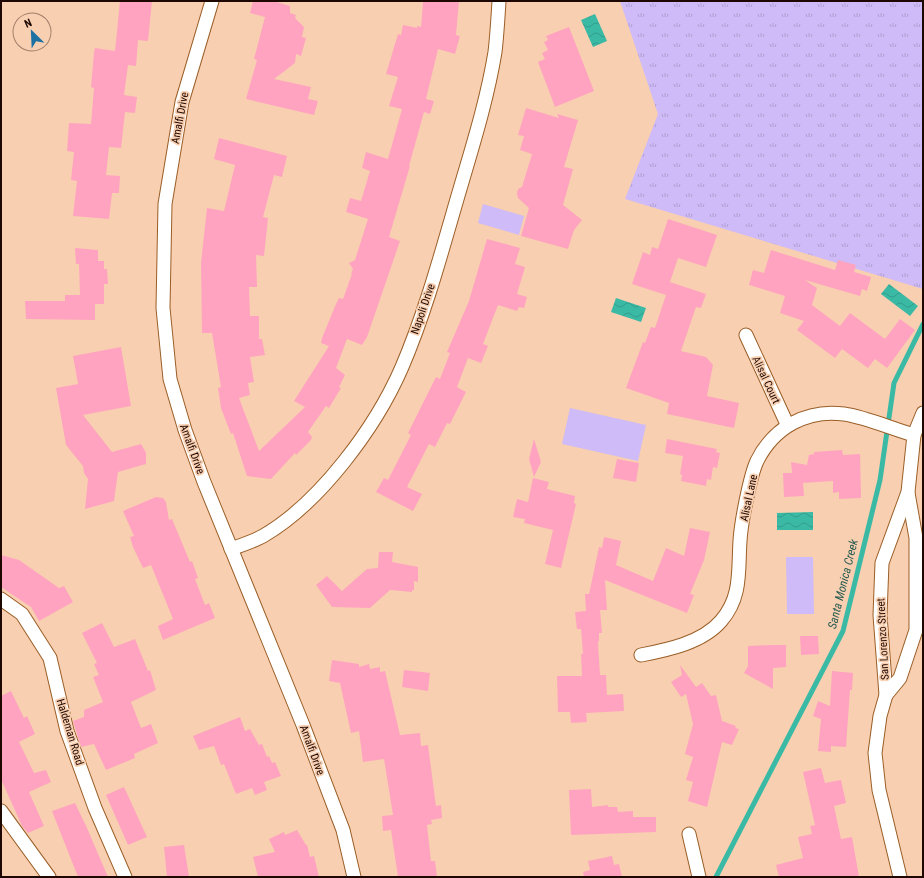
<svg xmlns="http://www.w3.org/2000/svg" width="924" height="878" font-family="'Roboto Condensed',sans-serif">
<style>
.grass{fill:url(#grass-tufts)}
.garden{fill:#cebbf7}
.water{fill:url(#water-waves)}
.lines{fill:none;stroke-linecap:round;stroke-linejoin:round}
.stream{stroke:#3abaa5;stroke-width:5}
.building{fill:#ffa3c0}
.street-casing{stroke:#9a5e27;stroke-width:15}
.street{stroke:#fff;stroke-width:13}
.labels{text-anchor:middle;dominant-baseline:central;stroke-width:3.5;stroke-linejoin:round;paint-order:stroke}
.street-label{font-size:11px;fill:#1e0700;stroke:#f8cfb0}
.water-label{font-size:12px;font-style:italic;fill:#265a50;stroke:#f8cfb0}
</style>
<defs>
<pattern id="grass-tufts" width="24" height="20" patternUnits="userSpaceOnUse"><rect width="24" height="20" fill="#cebbf7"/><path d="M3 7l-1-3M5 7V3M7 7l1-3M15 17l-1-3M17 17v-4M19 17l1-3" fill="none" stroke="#b09fd2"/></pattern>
<pattern id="water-waves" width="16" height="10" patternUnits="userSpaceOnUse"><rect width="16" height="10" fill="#3abaa5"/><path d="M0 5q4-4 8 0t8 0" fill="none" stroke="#339e8c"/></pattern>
</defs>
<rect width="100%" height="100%" fill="#f8cfb0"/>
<!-- grass -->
<path class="grass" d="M620,1H923V289L625,199L658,114Z"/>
<!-- garden -->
<g class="garden">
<path d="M483,204L524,216L519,235L478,223Z"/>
<path d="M570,408L646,425L638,461L562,444Z"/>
<path d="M786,557H813L814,614H787Z"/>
</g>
<!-- water -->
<g class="water">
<path d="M595,14L607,41L593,47L581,20Z"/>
<path d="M889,284L918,306L910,316L881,294Z"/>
<path d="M616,298L646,308L641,322L611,312Z"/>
<path d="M813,512V530H777V513Z"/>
</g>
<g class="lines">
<!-- stream -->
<path class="stream" d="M716,877L843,631L880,480L894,383L923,324"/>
</g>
<!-- building -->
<g class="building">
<path d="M120,1H152L148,41L138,40L136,66L128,65L124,95L137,97L135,113L125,112L121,148L109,147L106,175L120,176L119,193H112L109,219L73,216L77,181L71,180L74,152L67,151L69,123L91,124L94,88L91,87L94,52L95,48L115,51Z"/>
<path d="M253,1H273L290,6V13L296,15L295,18L304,27L302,37L306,38L301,56L296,54L295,63L274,79L311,87L308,99L318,101L314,115L246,99L257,60L254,59L265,17L250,13Z"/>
<path d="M459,1L456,35L460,36L455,54L438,49L426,99L434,101L430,114L424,112L409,166H410L389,237L400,241L367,337L362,345L347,339L336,368L345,375L339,387L341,388L329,408L326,406L308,432L312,437L311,440L296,455L295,453L271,479L247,476L233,433L231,434L221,408L218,388L221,387L212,333H202L201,263L207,208L224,211L235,165L214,159L219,138L287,156L282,177L274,175L263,217L268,218L264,256L256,255L257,287H249L250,316H259V339H262L265,355L250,357L254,382L248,383L250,395L239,398L259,451L305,407L294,401L329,346L321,343L322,338L336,304L339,298L343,299L352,274H351L353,269L349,263L355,260L368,219L346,212L350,198L361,201L370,171L362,168L366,152L388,159L402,109L389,106L398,77L386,74L398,34L401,35L403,25L417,28V26L421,27L423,2Z"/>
<path d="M569,27L594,91L555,107L538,62L545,59L542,53L548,50L544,42L548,40L546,36Z"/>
<path d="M526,108L559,118L557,114L578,120L564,167L573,169L563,205L582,220L574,230L568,249L521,236L529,208L518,198L517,193L518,189L522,187L532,154L520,150L524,136L518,135Z"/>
<path d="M668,219L717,235L706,267L678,258L670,282L706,294L701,308L696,307L681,351L706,357L713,365L707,396L739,403L734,428L667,414L669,403L626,388L643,342L645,343L651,327L655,328L666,295L632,284L643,252L650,255L652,247L658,249Z"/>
<path d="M487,239L520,248L515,264L525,267L517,294L527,297L524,308L519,307L517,311L498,305L483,344L488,346L481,363L468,358L457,387L466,392L450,424L447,423L435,447L429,444L407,487L422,494L413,511L376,492L384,478L388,480L411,435L408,433L436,377L440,379L450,353L447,352L469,301Z"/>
<path d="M75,248L98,250V261H104V269H107L108,284H104V304H95V320L26,319L25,301H65V295H80L79,264H76Z"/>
<path d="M771,250L835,270L838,260L856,265L854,272L871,277L867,291L862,289L860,296L805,280L817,288L812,305L840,326L850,313L885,339L900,319L915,330L887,368L875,359L868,368L842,349L835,358L797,330L804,321L780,313L785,296L749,285L753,270L764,273Z"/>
<path d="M121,347L131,406L83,415L112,452L141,444L146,453V464L118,472L114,501L85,509L88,479L84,473L83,466L66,445L56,388L78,384L73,356Z"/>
<path d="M534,439L541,462L534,477L529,459Z"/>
<path d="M667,439L717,449L716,452L720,453L717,468L713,467L711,480L707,479L706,486L681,481L682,475L680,474L683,456L665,453Z"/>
<path d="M842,450L843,455L860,454L861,498L839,499V492L833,493V481L803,483L804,496L784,497L783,473H792L791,462L807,465L809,455L814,454V452Z"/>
<path d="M617,459L639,463L636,482L613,478Z"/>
<path d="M533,478L549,482L547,489L575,496L574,503L576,504L561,568L545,564L553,530L524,523L525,519L513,517L517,499L528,502Z"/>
<path d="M156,497L163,498L166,502L169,520L172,519L190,562L192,561L198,578L195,579L205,605L209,603L215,618L163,640L158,626L173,619L151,565L143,568L133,547L130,537L134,536L123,511Z"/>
<path d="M690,528L710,532L704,560L690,594L694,595L687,613L605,580L607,610H600L602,633H599V641L598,642L600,675H606L607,695L623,694L624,711L586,713L587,722L571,723L570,712H558L557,676H582L581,654H583L581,629H577L575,612L586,611L585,594H589L599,547L602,548L604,537L621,541L616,565L653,581L666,548L684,556Z"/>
<path d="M379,552H393L392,562L418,567V582L414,581V590H412V592L390,590L370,608L332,607L316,585L327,576L342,591L367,569L378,568Z"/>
<path d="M1,555L19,560L59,588L64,586L73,602L39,621L31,607L1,587Z"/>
<path d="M102,623L114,647L135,639L148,671L150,670L156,690L131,702L141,728L151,724L158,743L134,754L135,758L106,770L94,744L81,747L73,721L84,717V710L103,702L93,677L99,675L94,664L97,663L82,633Z"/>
<path d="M800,636H818L819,654L801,655Z"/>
<path d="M772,645H786V667L773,668V689L744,673L748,666V646Z"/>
<path d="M332,660L359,664V667L369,664L370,669L380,667V672L385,671L400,735L420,733L421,746L428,745L436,806L441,805L442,818L431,820L432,824L427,825L431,861H435L437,877H398L391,830L383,831L382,816L393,815L384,759L363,762L359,731L351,733L340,683L329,681Z"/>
<path d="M680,665L696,687L702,683L711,696L716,695L722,721L736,726L735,728L739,729L732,745L722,742L707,807L688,801L693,782L686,780L693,757L685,754L693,724L686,694L681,697L671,682L682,675Z"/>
<path d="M404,670L430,673L428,691L402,687Z"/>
<path d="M832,671L853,673L852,690H850L846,747L831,746V752L818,751L821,719L813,716L818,701L830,706Z"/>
<path d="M11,691L24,718L27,716L35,734L19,742L34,773L46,770L51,782L29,792L44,826L28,833L22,826L1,779V696Z"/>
<path d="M240,717L245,731L250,729L259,745L262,744L267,757L269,756L272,763L275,762L281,776L264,782L267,790L255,795L252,788L236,794L224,764L221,765L214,746L199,750L193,736Z"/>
<path d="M821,768L825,783L841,780L846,803L834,806L841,839L852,837L859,877H779L776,865L803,858L798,837L812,834L810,826L815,825L803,772Z"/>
<path d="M124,787L147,837L128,845L106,795Z"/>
<path d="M591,789L592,807L608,805V807H617L618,812L633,811V817H656V832L571,835L569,790Z"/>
<path d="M75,803L87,828L108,877H78L52,811Z"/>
<path d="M297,830L306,845H307L310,857L314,856L319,877H258L253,857L275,852L269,839L284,832L285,835Z"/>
<path d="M184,845L189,877H167L164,847Z"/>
<path d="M612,856L614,865L619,864L622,877H584L583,872L590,870L588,861Z"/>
</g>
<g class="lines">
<defs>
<g id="street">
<path d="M212,1L182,102L165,204L163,308L170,379L185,430L204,482L303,725L343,830L354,877"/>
<path d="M746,335L787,424"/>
<path d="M231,549C242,545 254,541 263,536C320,503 376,427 402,367C423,318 438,265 453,213C468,160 486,107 495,52C497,35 498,18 499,1"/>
<path d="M1,599L22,614L50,658L67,731L95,808L125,877"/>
<path d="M641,655C667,650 702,643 721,621C742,597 738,571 740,541C741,523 750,476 757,461C774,427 807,409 844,414C865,417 893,429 914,435"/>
<path d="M886,695L900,678L916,630V538L908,493"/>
<path d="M1,811L49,877"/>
<path d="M689,834L699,877"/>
<path d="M900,877L879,790L875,753L880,716L886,695L880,615L882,563L908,492L914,435L923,413"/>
</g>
</defs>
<!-- street casing -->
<use href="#street" class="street-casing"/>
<!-- street -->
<use href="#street" class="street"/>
</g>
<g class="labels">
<!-- street labels -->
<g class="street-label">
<text transform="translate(180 118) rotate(-79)">Amalfi Drive</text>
<text transform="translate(423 309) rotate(-71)">Napoli Drive</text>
<text transform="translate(766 380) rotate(65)">Alisal Court</text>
<text transform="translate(192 449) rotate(70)">Amalfi Drive</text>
<text transform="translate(749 498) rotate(-78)">Alisal Lane</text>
<text transform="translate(883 639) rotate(-93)">San Lorenzo Street</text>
<text transform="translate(70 732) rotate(73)">Haldeman Road</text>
<text transform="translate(312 750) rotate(70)">Amalfi Drive</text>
</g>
<!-- water labels -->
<g class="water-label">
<text transform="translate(843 584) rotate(-76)">Santa Monica Creek</text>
</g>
</g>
<!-- border -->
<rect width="924" height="878" fill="none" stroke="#1e0700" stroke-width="4"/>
<!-- north arrow -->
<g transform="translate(32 32) rotate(336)"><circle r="19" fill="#f8cfb0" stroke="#a17f6a"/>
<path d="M0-3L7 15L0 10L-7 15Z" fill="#1e72a3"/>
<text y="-6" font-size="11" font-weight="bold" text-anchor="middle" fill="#1e0700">N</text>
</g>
</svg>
